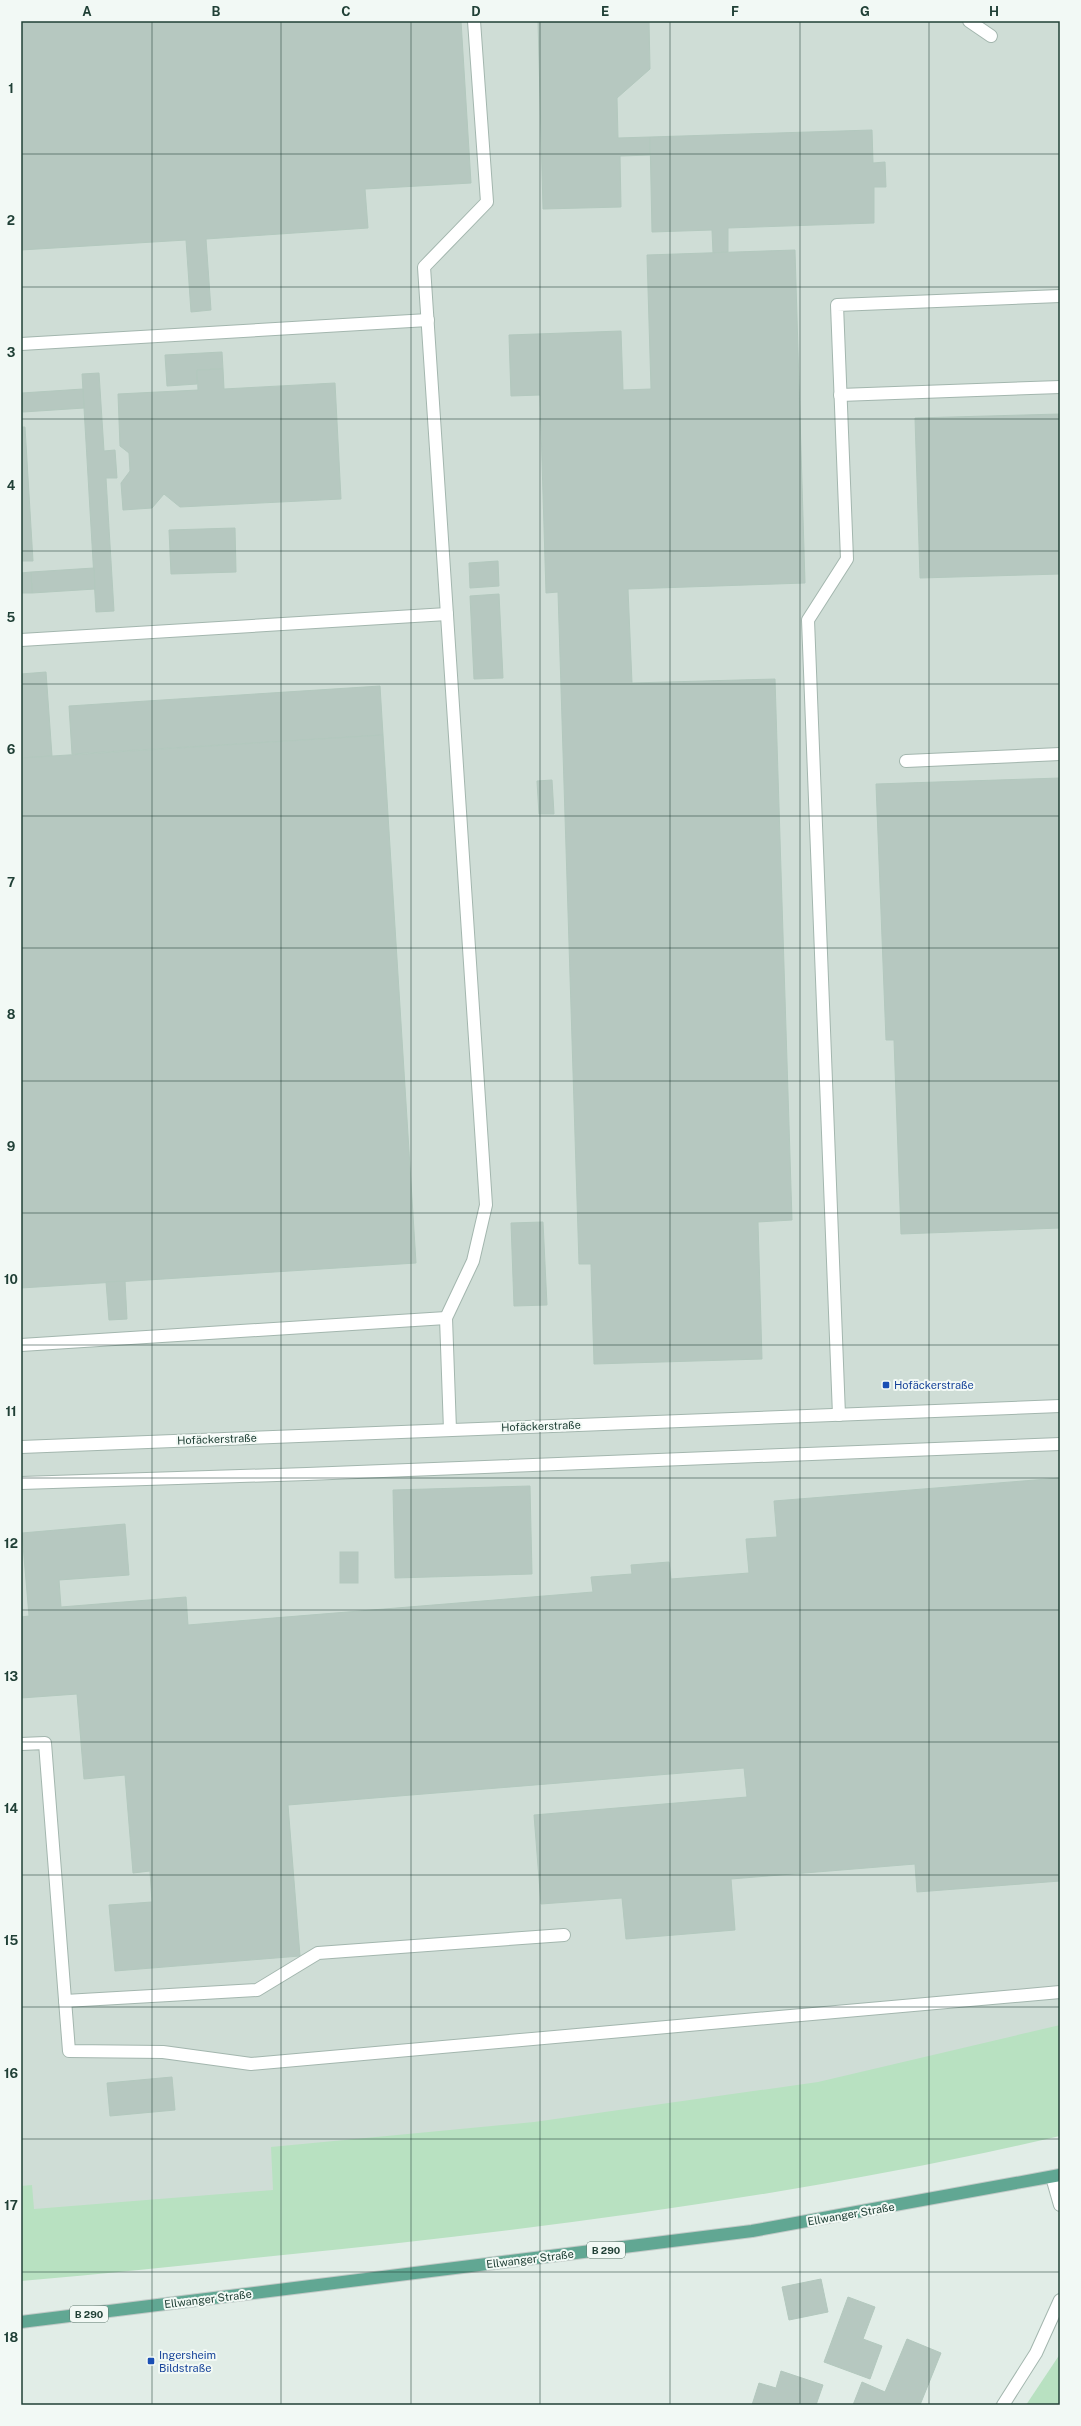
<svg xmlns="http://www.w3.org/2000/svg" width="1081" height="2426" font-family="'Public Sans',sans-serif">
<style>
.built{fill:#cfddd6}
.green{fill:#b8e1c1}
.building{fill:#b6c8c0;stroke:#b3c8be}
.lines{fill:none;stroke-linecap:round;stroke-linejoin:round}
.minor-casing{stroke:#a3b6ae;stroke-width:14}
.major-casing{stroke:#c1cac7;stroke-width:14}
.minor{stroke:#fff;stroke-width:12}
.major{stroke:#61a793;stroke-width:12}
.grid{fill:none;stroke:#204036;stroke-width:1;stroke-opacity:0.55}
.transit-dot{fill:#1a4fb4;stroke:#f2f9f5;stroke-width:1.5}
.labels{text-anchor:middle;dominant-baseline:central;stroke-width:4;stroke-linejoin:round;paint-order:stroke}
.shield{fill:#f2f9f5;stroke:#5f786f;stroke-width:1}
.shield-label{font-size:10px;font-weight:bold;fill:#204036}
.transit-label{font-size:11px;fill:#164399;stroke:#f2f9f5;text-anchor:start}
.street-label{font-size:11px;fill:#204036;stroke:#f2f9f5}
.neatline{fill:none;stroke:#204036;stroke-width:1.5}
.grid-label{font-size:13px;text-anchor:middle;font-weight:bold;fill:#204036}
</style>
<rect width="100%" height="100%" fill="#e1ede7"/>
<!-- built -->
<path class="built" d="M21,21H1060V2125L21,2268Z"/>
<!-- green -->
<g class="green">
<path d="M1060,2025V2136C805,2195 544,2229 283,2255C196,2264 109,2274 21,2281V2186L32,2185L34,2209L273,2190L271,2147L534,2122L818,2082Z"/>
<path d="M1060,2354V2405H1026Z"/>
</g>
<!-- building -->
<g class="building">
<path d="M21,21H461L471,183L365,189L368,228L206,239L211,310L191,312L186,240L21,250Z"/>
<path d="M538,21H649L650,69L617,98L618,138L650,137V155L620,156L621,207L543,209Z"/>
<path d="M872,130L873,163L885,162L886,187H874V223L728,228V252L713,253L712,230L652,232L650,137Z"/>
<path d="M795,250L805,583L628,589L632,683L775,679L792,1220L758,1222L762,1359L594,1364L591,1264H579L558,592L546,593L540,395L511,396L509,335L621,331L623,390L651,389L647,255Z"/>
<path d="M222,352L223,369L197,370V384L167,386L165,355Z"/>
<path d="M223,369L224,389L335,383L341,499L180,507L164,494L152,508L123,510L121,483L130,471L129,453L120,446L118,394L198,390L197,370Z"/>
<path d="M99,373L104,451L115,450L117,478H106L114,611L96,612L82,374Z"/>
<path d="M83,389L84,408L23,412L22,393Z"/>
<path d="M1060,414V574L920,578L915,418Z"/>
<path d="M21,427H25L33,561H21Z"/>
<path d="M235,528L236,572L171,574L169,530Z"/>
<path d="M498,561L499,586L470,588L469,563Z"/>
<path d="M94,568L95,589L32,593L31,572Z"/>
<path d="M31,572L32,593H21V573Z"/>
<path d="M499,594L503,678L474,679L470,596Z"/>
<path d="M46,672L52,756L21,758V674Z"/>
<path d="M380,686L383,735L72,754L69,706Z"/>
<path d="M383,735L416,1263L21,1288V758Z"/>
<path d="M1060,778V1228L901,1234L894,1040H886L876,784Z"/>
<path d="M552,780L554,814H539L537,781Z"/>
<path d="M543,1222L547,1305L514,1306L511,1223Z"/>
<path d="M125,1281L127,1319L109,1320L106,1282Z"/>
<path d="M1060,1478V1881L917,1892L915,1864L731,1879L735,1930L626,1939L622,1898L541,1904L534,1815L747,1797L744,1768L288,1805L300,1956L115,1971L109,1905L152,1902L150,1871L133,1873L125,1775L84,1779L77,1694L21,1698V1617L29,1616L22,1533L125,1524L129,1575L59,1580L61,1607L186,1597L188,1625L593,1592L591,1577L632,1574L631,1565L669,1562L671,1579L749,1573L746,1539L777,1537L774,1501Z"/>
<path d="M530,1486L532,1574L395,1578L393,1490Z"/>
<rect x="340" y="1552" width="18" height="31"/>
<path d="M172,2077L175,2110L110,2116L107,2083Z"/>
<path d="M821,2279L828,2312L789,2320L782,2287Z"/>
<path d="M848,2297L875,2307L863,2339L882,2346L870,2379L824,2362Z"/>
<path d="M907,2339L941,2353L920,2405H853L862,2382L885,2392Z"/>
<path d="M781,2371L823,2385L816,2405H752L759,2383L776,2388Z"/>
</g>
<g class="lines">
<defs>
<g id="minor">
<path d="M969,21L991,36"/>
<path d="M21,344L428,320"/>
<path d="M840,395L1060,387"/>
<path d="M21,640L447,614"/>
<path d="M906,761L1060,754"/>
<path d="M21,1345L446,1318"/>
<path d="M839,1415L808,620L847,559L837,305L1060,296"/>
<path d="M450,1430L446,1318L473,1261L486,1205L424,267L487,202L474,21"/>
<path d="M21,1447L1060,1406"/>
<path d="M21,1483L307,1474L1060,1444"/>
<path d="M21,1744L45,1743L69,2051L163,2052L251,2064L1060,1992"/>
<path d="M65,2001L257,1990L318,1953L564,1935"/>
<path d="M1052,2177L1060,2205"/>
<path d="M1003,2405L1036,2353L1060,2300"/>
</g>
<path id="major" d="M21,2322L752,2231L1060,2175"/>
</defs>
<!-- minor casing -->
<use href="#minor" class="minor-casing"/>
<!-- major casing -->
<use href="#major" class="major-casing"/>
<!-- minor -->
<use href="#minor" class="minor"/>
<!-- major -->
<use href="#major" class="major"/>
</g>
<!-- grid -->
<path class="grid" d="M152,21V2405M281,21V2405M411,21V2405M540,21V2405M670,21V2405M800,21V2405M929,21V2405M21,154H1060M21,287H1060M21,419H1060M21,551H1060M21,684H1060M21,816H1060M21,948H1060M21,1081H1060M21,1213H1060M21,1345H1060M21,1478H1060M21,1610H1060M21,1742H1060M21,1875H1060M21,2007H1060M21,2139H1060M21,2272H1060"/>
<!-- markers -->
<g class="transit-dot">
<rect x="882" y="1381" width="8" height="8" rx="2"/>
<rect x="147" y="2357" width="8" height="8" rx="2"/>
</g>
<g class="labels">
<!-- shield labels -->
<g class="shield">
<rect x="587" y="2242" width="38" height="16" rx="3"/>
<rect x="70" y="2306" width="38" height="16" rx="3"/>
</g>
<g class="shield-label">
<text x="606" y="2250">B 290</text>
<text x="89" y="2314">B 290</text>
</g>
<!-- transit labels -->
<g class="transit-label">
<text x="894" y="1385">Hofäckerstraße</text>
<text x="159" y="2355">Ingersheim<tspan x="159" dy="13">Bildstraße</tspan></text>
</g>
<!-- street labels -->
<g class="street-label">
<text transform="translate(541 1426) rotate(-2)">Hofäckerstraße</text>
<text transform="translate(217 1439) rotate(-2)">Hofäckerstraße</text>
<text transform="translate(851 2214) rotate(-10)">Ellwanger Straße</text>
<text transform="translate(530 2259) rotate(-7)">Ellwanger Straße</text>
<text transform="translate(208 2299) rotate(-7)">Ellwanger Straße</text>
</g>
</g>
<!-- border -->
<rect width="1081" height="2426" fill="none" stroke="#f2f9f5" stroke-width="44"/>
<rect x="22" y="22" width="1037" height="2382" class="neatline"/>
<g class="grid-label">
<text x="87" y="16">A</text>
<text x="216" y="16">B</text>
<text x="346" y="16">C</text>
<text x="476" y="16">D</text>
<text x="605" y="16">E</text>
<text x="735" y="16">F</text>
<text x="865" y="16">G</text>
<text x="994" y="16">H</text>
<text x="11" y="93">1</text>
<text x="11" y="225">2</text>
<text x="11" y="357">3</text>
<text x="11" y="490">4</text>
<text x="11" y="622">5</text>
<text x="11" y="754">6</text>
<text x="11" y="887">7</text>
<text x="11" y="1019">8</text>
<text x="11" y="1151">9</text>
<text x="11" y="1284">10</text>
<text x="11" y="1416">11</text>
<text x="11" y="1548">12</text>
<text x="11" y="1681">13</text>
<text x="11" y="1813">14</text>
<text x="11" y="1945">15</text>
<text x="11" y="2078">16</text>
<text x="11" y="2210">17</text>
<text x="11" y="2342">18</text>
</g>
</svg>
